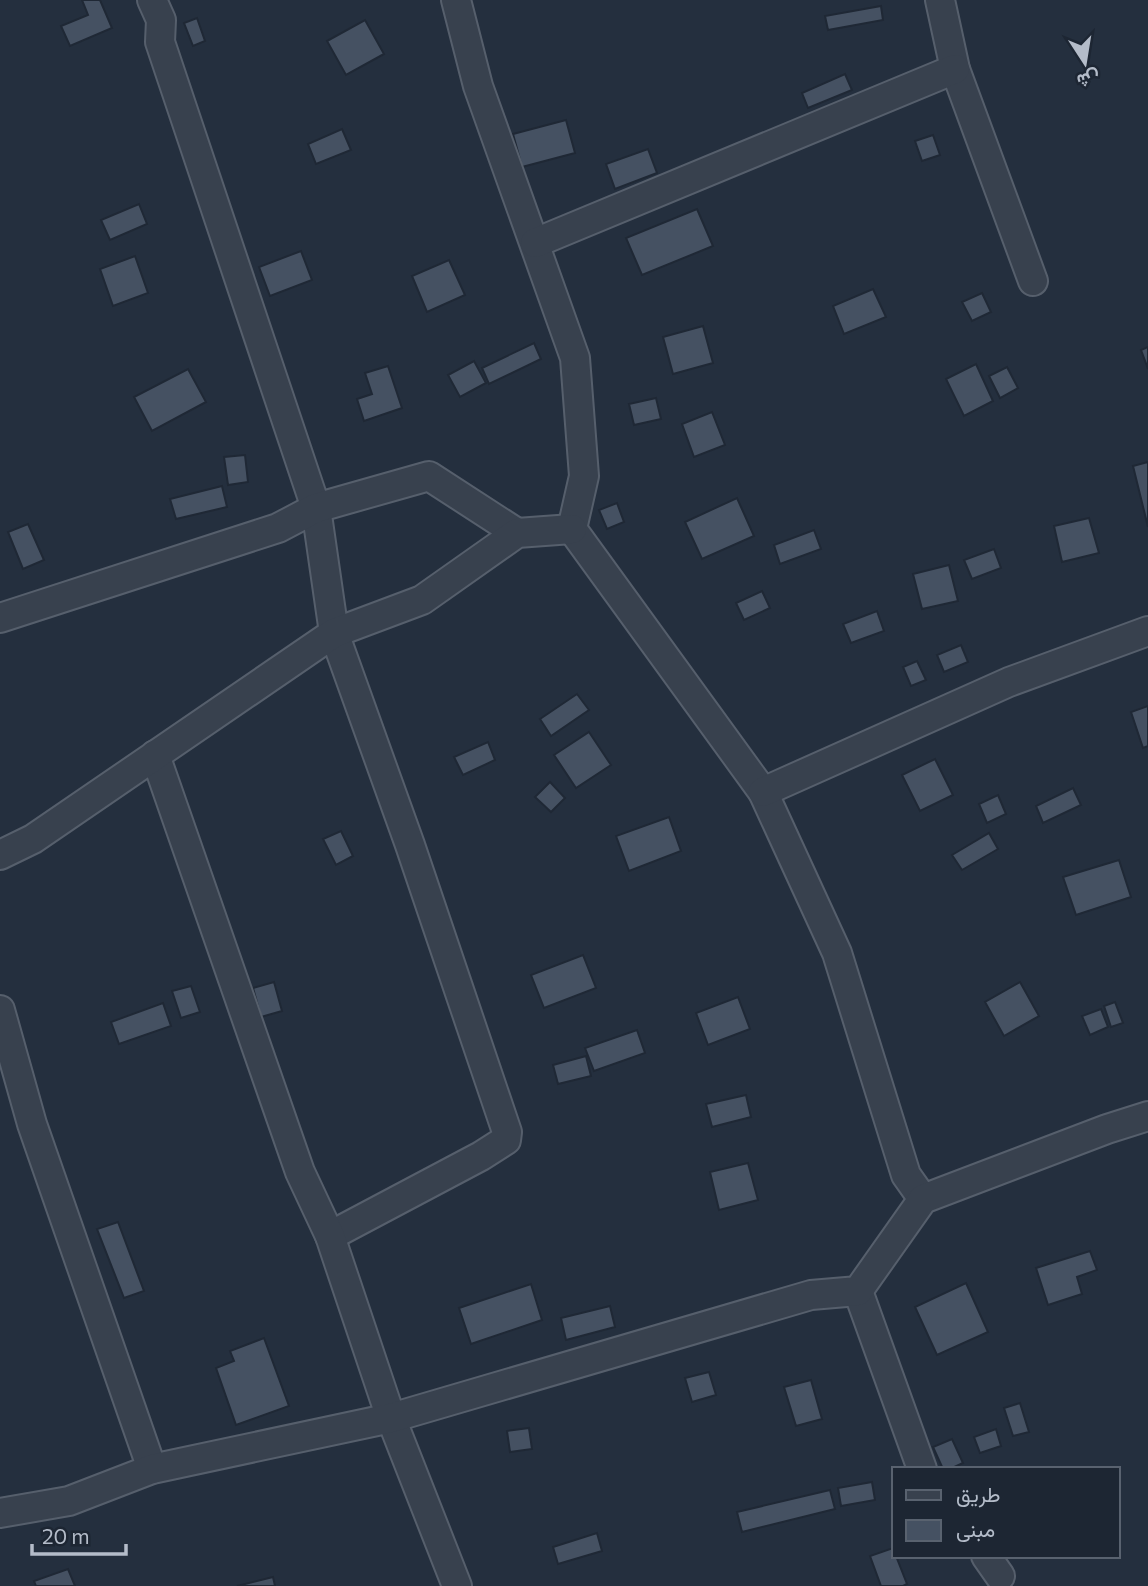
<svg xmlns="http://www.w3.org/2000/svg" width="1148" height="1586" font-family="Commissioner,Vazirmatn,sans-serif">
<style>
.building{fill:#455162;stroke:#1f2835;stroke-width:2}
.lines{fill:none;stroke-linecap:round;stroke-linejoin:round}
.minor-casing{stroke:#565f6c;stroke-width:32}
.minor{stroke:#38414e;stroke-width:28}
</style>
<rect width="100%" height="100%" fill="#242f3e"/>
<!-- building -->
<g class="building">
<path d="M82,0H100L112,28L70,46L61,26L88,15Z"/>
<path d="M881,6L883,20L828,30L825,16Z"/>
<path d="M197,18L205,41L193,46L184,23Z"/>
<path d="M365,20L384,54L346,75L327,41Z"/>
<path d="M845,74L852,90L808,108L802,93Z"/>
<path d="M566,120L575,153L522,167L513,134Z"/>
<path d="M342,129L351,150L316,164L308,144Z"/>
<path d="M933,135L940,155L922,161L915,141Z"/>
<path d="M648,149L657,173L615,189L606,164Z"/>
<path d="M139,204L147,224L110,240L101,220Z"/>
<path d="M697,209L713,246L642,275L626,238Z"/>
<path d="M301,251L312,280L270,296L259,267Z"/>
<path d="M135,256L148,293L113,306L100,269Z"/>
<path d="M449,260L465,295L427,312L412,276Z"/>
<path d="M873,289L886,317L844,334L833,306Z"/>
<path d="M982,293L991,312L972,321L962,302Z"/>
<path d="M703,326L713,363L673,374L663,337Z"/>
<path d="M534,343L541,359L489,384L482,368Z"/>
<path d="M1148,347V369L1141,350Z"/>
<path d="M474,361L486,383L460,397L448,375Z"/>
<path d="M976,364L993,401L964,416L946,379Z"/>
<path d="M388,366L402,408L364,421L357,399L372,394L365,373Z"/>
<path d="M1007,367L1018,388L1000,398L989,376Z"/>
<path d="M188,369L206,402L152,431L134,397Z"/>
<path d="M656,398L661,419L634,425L629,404Z"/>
<path d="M712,412L725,445L694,457L682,424Z"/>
<path d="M245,455L248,482L228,485L224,457Z"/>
<path d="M1148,462V527L1133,466Z"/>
<path d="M222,486L227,507L176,519L170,499Z"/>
<path d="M737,498L754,536L702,559L685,522Z"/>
<path d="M617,503L624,522L607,529L599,510Z"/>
<path d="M1089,518L1099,553L1062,562L1054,526Z"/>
<path d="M28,524L44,560L23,569L8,532Z"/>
<path d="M814,530L821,549L780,564L774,545Z"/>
<path d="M994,549L1001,568L972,579L964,560Z"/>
<path d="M949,565L958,601L922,609L913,574Z"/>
<path d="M762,591L770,608L744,620L736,603Z"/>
<path d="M877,611L884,631L851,643L843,624Z"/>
<path d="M961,645L968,662L944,672L937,655Z"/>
<path d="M917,661L926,680L911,686L903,667Z"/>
<path d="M577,694L589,710L551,736L540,719Z"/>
<path d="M1148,706V746L1143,748L1131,712Z"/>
<path d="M589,732L611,765L576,788L554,755Z"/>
<path d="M488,742L495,760L463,775L454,757Z"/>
<path d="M935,759L953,795L920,811L902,775Z"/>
<path d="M550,782L565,798L551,812L535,797Z"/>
<path d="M1073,788L1081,805L1043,823L1036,806Z"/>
<path d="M998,795L1006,814L987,823L979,804Z"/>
<path d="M669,817L681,851L629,871L616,836Z"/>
<path d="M341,831L353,856L336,865L323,839Z"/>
<path d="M989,833L998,849L962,870L952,855Z"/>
<path d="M1119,860L1131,897L1076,915L1063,877Z"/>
<path d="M583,955L596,988L544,1008L531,975Z"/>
<path d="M274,982L282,1011L261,1017L253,988Z"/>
<path d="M1020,982L1039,1016L1004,1036L985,1002Z"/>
<path d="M191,986L200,1012L181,1018L172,991Z"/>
<path d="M738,997L750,1029L708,1045L696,1013Z"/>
<path d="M1115,1002L1123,1023L1111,1027L1104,1006Z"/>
<path d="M163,1003L171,1026L119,1044L111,1022Z"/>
<path d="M1101,1009L1108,1027L1090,1035L1082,1016Z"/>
<path d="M637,1030L645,1053L594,1071L585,1048Z"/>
<path d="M586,1056L591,1076L558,1084L553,1065Z"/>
<path d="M746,1095L751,1117L712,1127L706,1104Z"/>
<path d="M748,1163L758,1200L719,1210L710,1172Z"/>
<path d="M118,1222L144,1291L124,1298L97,1229Z"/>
<path d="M1090,1251L1097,1270L1077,1277L1082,1294L1048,1305L1036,1268Z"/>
<path d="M966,1283L988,1332L937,1355L915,1307Z"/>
<path d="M531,1284L542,1320L471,1344L459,1308Z"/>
<path d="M610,1306L615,1327L566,1340L561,1318Z"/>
<path d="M264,1338L289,1406L236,1425L216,1368L234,1361L230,1351Z"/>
<path d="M709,1372L716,1395L692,1402L685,1378Z"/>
<path d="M811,1380L822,1419L796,1426L784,1387Z"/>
<path d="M1020,1403L1029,1432L1013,1436L1004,1408Z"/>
<path d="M529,1428L532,1449L510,1452L507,1431Z"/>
<path d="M996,1429L1001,1446L980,1453L974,1437Z"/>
<path d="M952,1439L963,1463L950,1469H943L933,1447Z"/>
<path d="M872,1482L875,1500L841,1506L838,1488Z"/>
<path d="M830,1490L835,1509L742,1532L737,1512Z"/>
<path d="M597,1533L602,1551L558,1564L553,1547Z"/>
<path d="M893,1548L894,1556H896L907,1584L903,1586H881L870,1556Z"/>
<path d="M68,1569L75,1586H36L34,1581Z"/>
<path d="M273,1577L275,1586H237Z"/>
</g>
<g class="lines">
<defs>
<g id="minor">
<path d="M152,0L161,20L160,42L316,508L334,633L410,845L507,1132L506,1140L481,1156L330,1236"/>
<path d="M456,0L478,86L575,358L584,476L572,529L763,792L837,953L906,1175L923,1199"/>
<path d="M940,0L955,69L1033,281"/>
<path d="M535,243L955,69"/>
<path d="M0,618L278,528L316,508L429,476L517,533"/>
<path d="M155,755L300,1172L330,1236L391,1418L457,1586"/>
<path d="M763,792L1009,682L1148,631"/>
<path d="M0,855L33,839L334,633L422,600L517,533L572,529"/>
<path d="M0,1010L32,1124L152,1469"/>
<path d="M858,1291L922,1469"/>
<path d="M0,1513L69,1501L152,1469L391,1418L811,1295L858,1291L923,1199L1107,1129L1148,1116"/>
<path d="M986,1556L1000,1576"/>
</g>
</defs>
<!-- minor casing -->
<use href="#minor" class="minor-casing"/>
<!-- minor -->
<use href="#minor" class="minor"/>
</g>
<!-- legend -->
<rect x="892" y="1467" width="228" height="91" fill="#1d2633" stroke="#59626f" stroke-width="2"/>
<rect x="906" y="1490" width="35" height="10" fill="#38414e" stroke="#59626f" stroke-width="2"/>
<text x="956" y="1502" font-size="21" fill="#b4bcc9">طريق</text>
<rect x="906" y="1520" width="35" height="21" fill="#455162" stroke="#59626f" stroke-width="2"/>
<text x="956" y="1537" font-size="21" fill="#b4bcc9">مبنى</text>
<!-- north arrow -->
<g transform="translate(1085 63) rotate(168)" stroke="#1d2633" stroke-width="5" paint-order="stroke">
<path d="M0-5L12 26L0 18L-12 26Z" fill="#b4bcc9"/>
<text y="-10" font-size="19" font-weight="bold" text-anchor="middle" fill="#b4bcc9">ش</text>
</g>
<!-- scale -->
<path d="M32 1544v10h94v-10" fill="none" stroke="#b4bcc9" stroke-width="3.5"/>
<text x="42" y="1544" font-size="21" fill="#b4bcc9" stroke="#1d2633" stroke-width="5" paint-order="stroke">20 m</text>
</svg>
